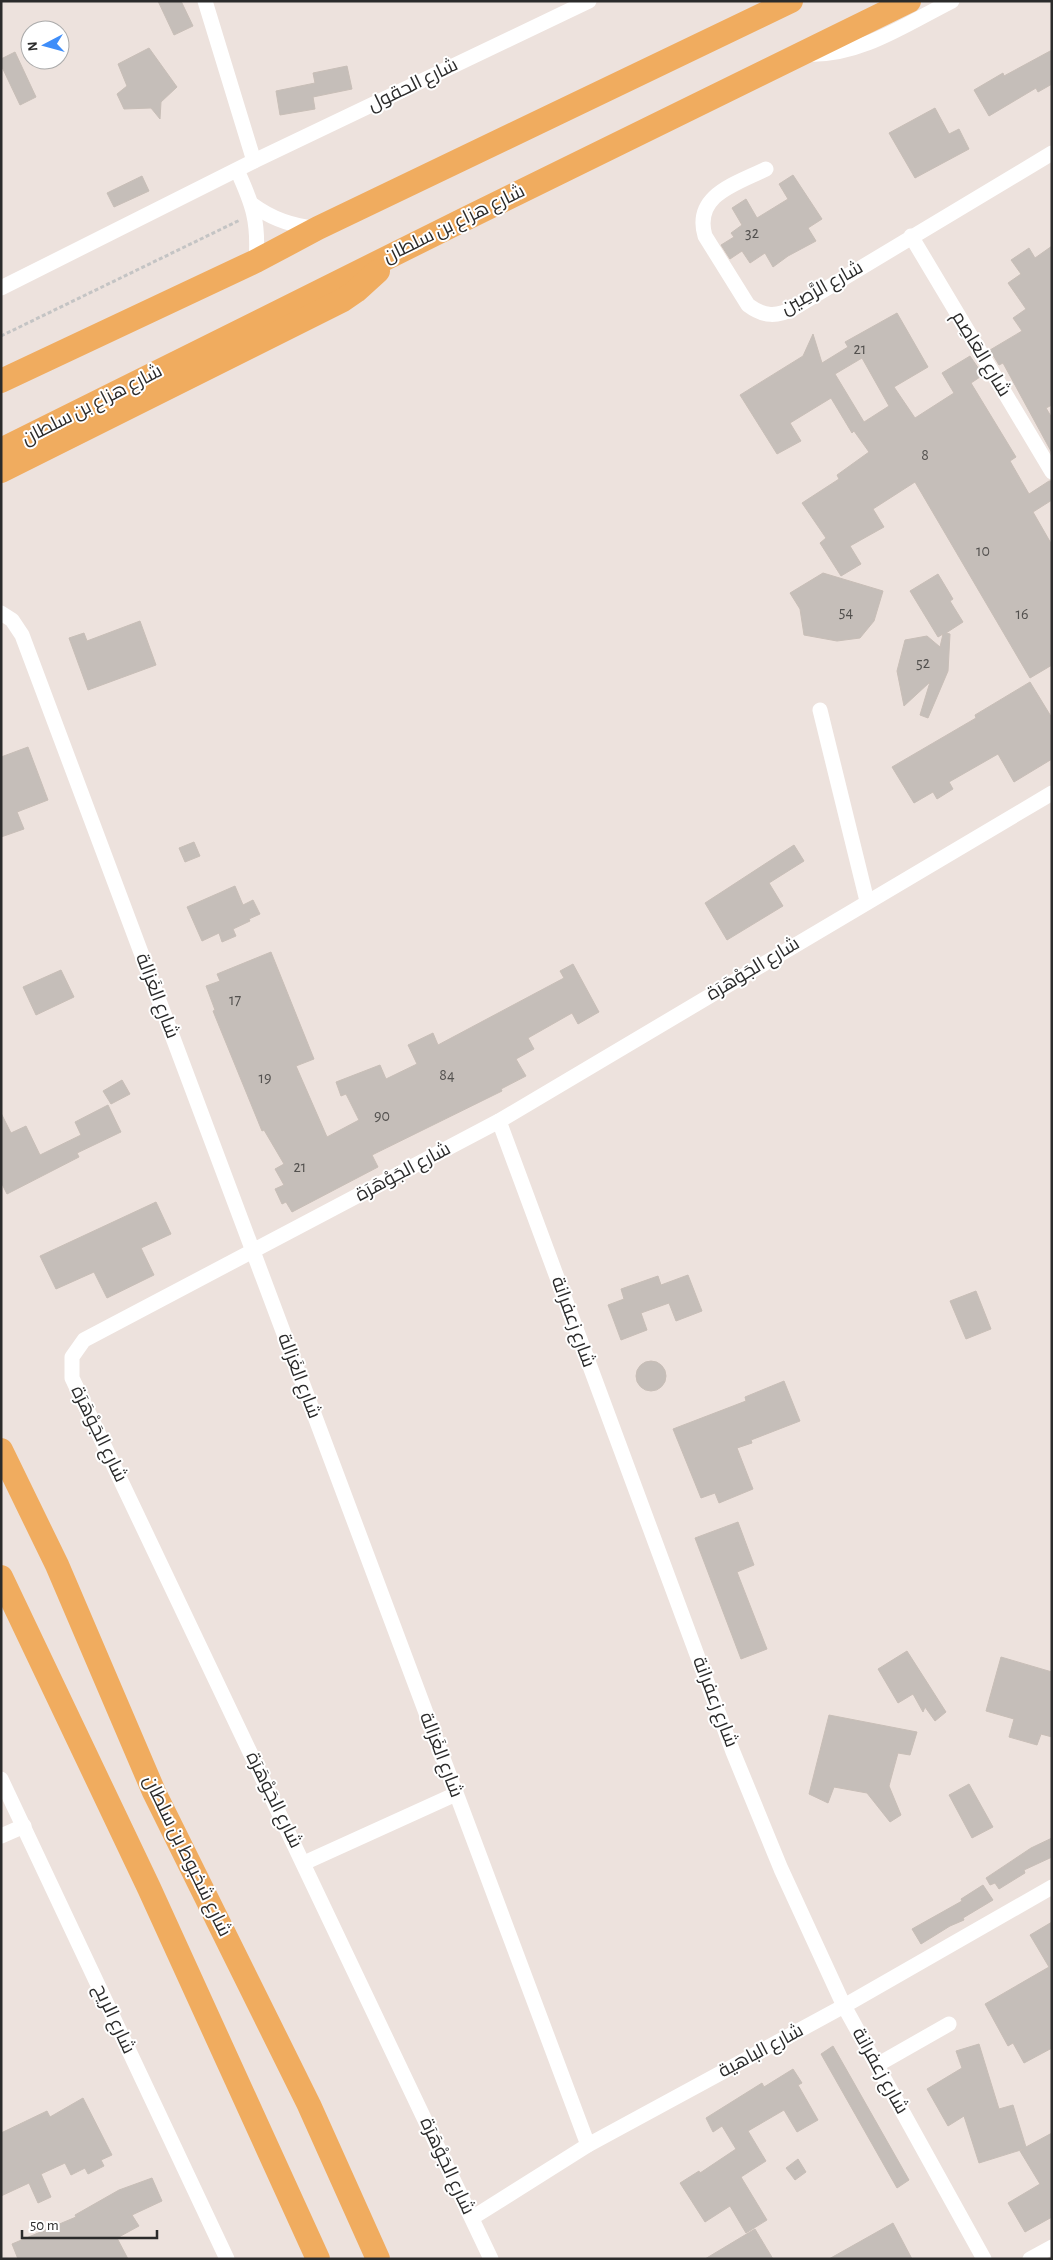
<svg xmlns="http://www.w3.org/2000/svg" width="1053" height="2260" font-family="'Alegreya Sans',Cairo,sans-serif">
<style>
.building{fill:#c5beb9;stroke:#c8beb7;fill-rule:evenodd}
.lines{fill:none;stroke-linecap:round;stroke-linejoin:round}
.path{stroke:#c4c4c4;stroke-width:3;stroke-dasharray:4 2.5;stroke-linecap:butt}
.street{stroke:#fff;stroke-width:15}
.primary{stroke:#f0ac5f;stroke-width:24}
.labels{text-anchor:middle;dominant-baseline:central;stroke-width:4;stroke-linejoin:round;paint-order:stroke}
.number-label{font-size:16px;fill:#52504e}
.street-label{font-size:19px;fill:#2b2b2b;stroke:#fff}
</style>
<rect width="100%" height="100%" fill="#ede2dd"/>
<!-- building -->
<g class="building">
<path d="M158,1H181L193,26L174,35Z"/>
<path d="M149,48L177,87L161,102L160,119L151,108L124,109L117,94L127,86L118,64Z"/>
<path d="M1052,50V84L1038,92L1036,88L989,116L974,90L1003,73L1004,76Z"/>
<path d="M15,52L36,97L20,105L1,65V59Z"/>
<path d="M347,66L352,89L313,97L315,109L280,115L276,91L315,83L313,73Z"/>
<path d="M935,108L949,134L959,129L969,149L915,178L889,133Z"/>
<path d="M793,175L822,219L808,228L816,241L788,256L773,267L765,253L750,263L742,251L730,259L721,245L734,237L731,233L742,225L732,208L746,199L757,218L788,199L779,184Z"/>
<path d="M142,176L149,191L114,207L107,193Z"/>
<path d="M1052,246V405L1046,408L1052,418V453L1003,363L999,365L990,350L1022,331L1013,318L1026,309L1008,283L1021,274L1011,260L1029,248L1035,258Z"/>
<path d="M897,313L928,367L894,387L915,418L954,393L942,373L970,356L983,375L971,383L1016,457L1010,461L1029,494L1049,481H1052V500L1033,512L1052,545V665L1030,678L915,482L873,509L884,527L850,546L861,564L841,576L820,543L826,538L802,503L839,479L837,475L869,452L854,431L852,433L831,398L790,423L801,441L777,454L740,395L803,356L813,334L822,363L848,347L845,342ZM862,358L889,406L864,422L835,374Z"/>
<path d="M823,573L883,591L874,621L860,638L837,641L804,635L800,609L790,593Z"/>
<path d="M938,574L953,599L950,601L963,622L946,633L950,634L948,671L928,718L920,715L930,682L904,706L897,671L905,640L927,636L940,647L943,634L938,637L910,591Z"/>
<path d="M140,621L156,665L88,690L69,638L84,633L87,641Z"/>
<path d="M1030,682L1052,718V759L1014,782L998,754L949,782L953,789L937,799L933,792L914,803L892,767L976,718L975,715Z"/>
<path d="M28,747L48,800L17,812L24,829L1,837V757Z"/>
<path d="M194,842L200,856L185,862L179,848Z"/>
<path d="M794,845L804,861L769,883L783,906L727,940L705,903Z"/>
<path d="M235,886L243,905L253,900L260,914L249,919L250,921L233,929L236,936L222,942L219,933L202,941L187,907Z"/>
<path d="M271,952L314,1059L296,1066L327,1137L359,1120L346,1094L341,1096L336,1082L380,1065L386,1079L417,1064L408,1045L433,1033L438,1045L564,978L560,971L573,964L599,1012L578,1024L572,1013L528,1038L534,1049L516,1059L526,1076L501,1089L502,1091L372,1155L378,1167L292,1212L286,1202L282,1204L275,1189L284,1185L275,1169L284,1164L264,1130L262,1131L213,1011L215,1010L206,986L220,981L217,974Z"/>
<path d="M61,970L74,997L36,1015L23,987Z"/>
<path d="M122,1080L130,1094L111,1104L103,1091Z"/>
<path d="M108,1105L121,1132L77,1153L79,1157L7,1194L1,1182V1113L11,1133L26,1126L40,1155L81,1135L75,1122Z"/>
<path d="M156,1202L171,1234L141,1248L154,1275L107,1298L94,1272L56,1289L40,1256Z"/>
<path d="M688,1275L702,1311L676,1321L669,1303L641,1313L647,1330L621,1340L608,1305L624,1299L621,1289L658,1276L661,1285Z"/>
<path d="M976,1291L991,1329L966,1339L950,1301Z"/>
<circle cx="651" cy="1376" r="15"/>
<path d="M784,1381L800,1421L751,1440L752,1443L737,1448L753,1489L719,1503L715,1493L701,1498L673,1429L746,1401L745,1397Z"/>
<path d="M738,1522L754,1565L737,1572L767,1649L741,1659L695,1538Z"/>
<path d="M907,1651L946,1712L935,1721L925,1707L923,1712L913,1694L898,1703L878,1669Z"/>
<path d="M1001,1657L1052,1672V1737L1041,1734L1037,1745L1009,1737L1014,1719L986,1711Z"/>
<path d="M829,1715L917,1732L910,1755L898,1753L889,1786L901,1815L890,1822L867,1793L834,1787L828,1803L809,1794Z"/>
<path d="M969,1784L993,1827L972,1838L949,1795Z"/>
<path d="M1052,1838V1857L1024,1870L1025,1873L999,1889L995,1883L990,1885L986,1878L1031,1848Z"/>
<path d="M983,1885L993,1900L963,1918L964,1920L950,1926L921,1944L912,1929L962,1901L961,1899Z"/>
<path d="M1052,1922V2048L1024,2063L1013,2043L1008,2046L985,2004L1049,1967L1030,1935Z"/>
<path d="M979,2044L999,2109L1013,2105L1026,2147L1052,2133V2217L1025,2232L1008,2203L1040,2184L1020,2151L1024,2149L979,2163L964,2116L948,2126L927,2089L962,2068L956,2051Z"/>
<path d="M833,2046L909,2180L897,2188L821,2054Z"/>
<path d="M793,2069L802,2083L798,2085L818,2120L797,2132L784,2110L748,2131L766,2161L741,2177L767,2220L746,2233L730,2206L705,2222L680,2183L699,2171L700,2173L736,2149L722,2126L713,2132L706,2118L762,2083L764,2087Z"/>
<path d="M83,2098L112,2155L101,2160L104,2166L88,2174L85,2168L71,2175L65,2163L41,2174L51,2197L38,2203L29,2183L1,2196V2133L47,2111L50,2117Z"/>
<path d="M798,2159L806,2172L795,2180L786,2168Z"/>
<path d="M152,2178L162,2201L132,2215L139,2226L117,2238L128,2259H18L12,2244L76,2217L75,2215L119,2190Z"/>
<path d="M893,2223L912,2259H829Z"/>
<path d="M755,2229L773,2259H705Z"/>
</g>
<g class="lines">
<!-- path -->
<path class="path" d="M1,336L240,220"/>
<!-- street -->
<g class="street">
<path d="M205,1L254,161"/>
<path d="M808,54C859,57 908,23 952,1"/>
<path d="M766,169C736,184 693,195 705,236L748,305C764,317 777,317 794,308L1052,153"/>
<path d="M237,170C253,205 259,222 256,261"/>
<path d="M253,205C272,219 291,226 316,228"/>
<path d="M911,236L1052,472"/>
<path d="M1,288L254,161L589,1"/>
<path d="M1,613L12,620L22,635L588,2145"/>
<path d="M820,710L867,901"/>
<path d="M499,1121L733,1752L781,1869L844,2006L984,2259"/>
<path d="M1,1779L227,2259"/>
<path d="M1,1836L24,1826"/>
<path d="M304,1863L456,1794"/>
<path d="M877,2065L949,2024"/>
<path d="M472,2218L588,2145L844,2006L1052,1887"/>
<path d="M491,2259L72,1378V1357L84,1340L499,1121L1052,793"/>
<path d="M1030,2259L1052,2247"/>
</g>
<!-- primary -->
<g class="primary">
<path d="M1,381L256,261L318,228L791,1"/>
<path d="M1,450L465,219L909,1"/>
<path d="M1,471L343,300L356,291L378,271"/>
<path d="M1,1450L57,1565L154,1792L309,2105L378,2259"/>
<path d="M1,1577L149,1888L318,2259"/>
</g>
</g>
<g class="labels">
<!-- number labels -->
<g class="number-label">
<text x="752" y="233">32</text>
<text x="860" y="349">21</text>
<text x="925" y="455">8</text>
<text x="983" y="551">10</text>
<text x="846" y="612">54</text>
<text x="1022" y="614">16</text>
<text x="923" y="663">52</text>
<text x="235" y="1000">17</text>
<text x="447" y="1075">84</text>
<text x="265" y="1078">19</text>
<text x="382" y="1116">90</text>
<text x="300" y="1167">21</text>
</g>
<!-- street labels -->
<g class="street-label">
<text transform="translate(413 85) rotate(-26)">شارع الحقول</text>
<text transform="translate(454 224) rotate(-26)">شارع هزاع بن سلطان</text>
<text transform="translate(822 288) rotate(-29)">شارع الرَّصِين</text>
<text transform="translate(981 354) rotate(59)">شارع العَاصِم</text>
<text transform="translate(92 405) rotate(-27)">شارع هزاع بن سلطان</text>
<text transform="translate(753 969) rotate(-31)">شارع الجَوْهَرَة</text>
<text transform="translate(157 996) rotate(69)">شارع الغَزالة</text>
<text transform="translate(403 1172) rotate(-28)">شارع الجَوْهَرَة</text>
<text transform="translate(573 1322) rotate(70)">شارع زعفرانة</text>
<text transform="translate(299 1376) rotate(69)">شارع الغَزالة</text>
<text transform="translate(99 1434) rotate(64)">شارع الجَوْهَرَة</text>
<text transform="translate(715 1702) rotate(69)">شارع زعفرانة</text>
<text transform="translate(441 1755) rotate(69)">شارع الغَزالة</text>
<text transform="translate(274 1800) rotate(64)">شارع الجَوْهَرَة</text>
<text transform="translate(187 1856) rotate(64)">شارع شخبوط بن سلطان</text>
<text transform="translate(114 2019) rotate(65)">شارع الريح</text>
<text transform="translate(761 2051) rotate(-28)">شارع الباهية</text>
<text transform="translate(880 2071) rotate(61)">شارع زعفرانة</text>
<text transform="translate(447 2166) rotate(65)">شارع الجَوْهَرَة</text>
</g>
</g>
<!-- border -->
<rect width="1053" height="2260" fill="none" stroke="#2b2b2b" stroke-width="5"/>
<!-- north arrow -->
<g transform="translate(45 45) rotate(264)"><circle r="24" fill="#ffffff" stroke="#aaaaaa"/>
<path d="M0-4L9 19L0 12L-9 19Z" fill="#3e8df9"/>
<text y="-8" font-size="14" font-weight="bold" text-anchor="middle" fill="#2b2b2b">N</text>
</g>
<!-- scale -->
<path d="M22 2230v8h135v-8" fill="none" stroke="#2b2b2b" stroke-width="2.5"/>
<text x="30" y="2230" font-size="15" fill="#2b2b2b" stroke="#ffffff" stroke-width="4" paint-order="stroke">50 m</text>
</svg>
